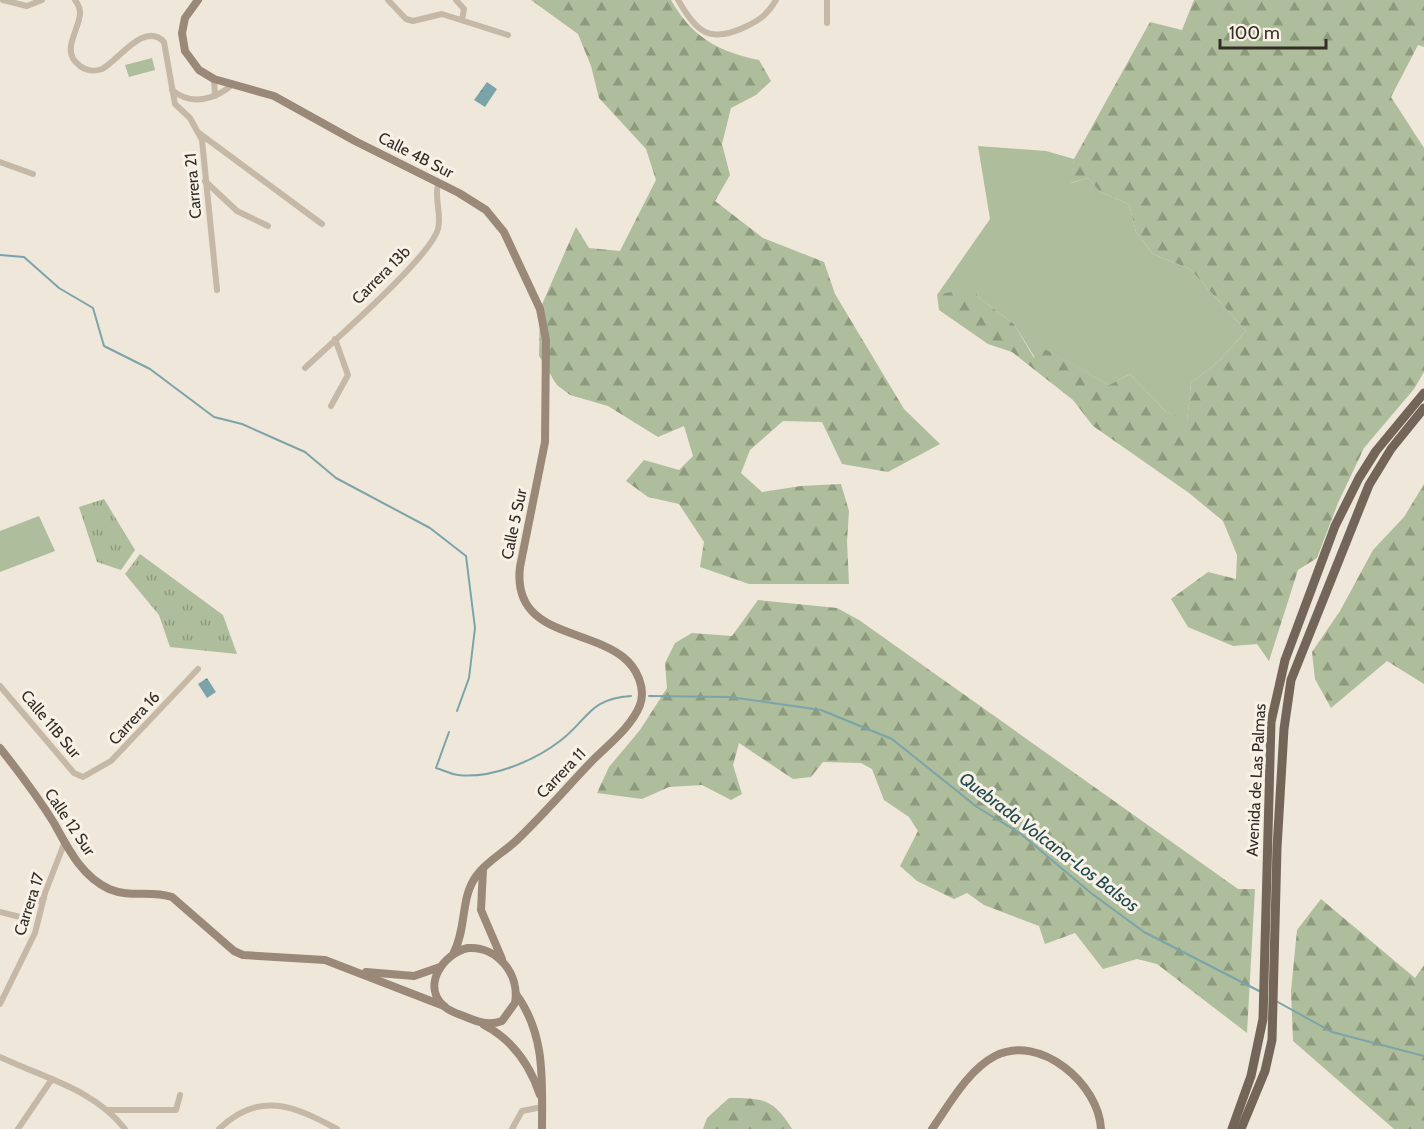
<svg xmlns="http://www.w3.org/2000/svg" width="1424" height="1129" font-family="Cabin,sans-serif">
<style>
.green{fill:#aebd9b}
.forest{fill:url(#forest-firs)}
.park{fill:url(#park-tufts)}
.water{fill:url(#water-ripples)}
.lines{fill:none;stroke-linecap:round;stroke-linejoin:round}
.stream{stroke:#7ba4aa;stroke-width:2}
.street{stroke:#c6b8a7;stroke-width:6}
.secondary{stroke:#9a8878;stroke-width:8}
.primary{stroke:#746559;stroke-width:9}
.labels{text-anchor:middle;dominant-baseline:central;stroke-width:6;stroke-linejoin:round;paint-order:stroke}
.street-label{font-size:16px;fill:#332c27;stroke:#f7f1e6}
.water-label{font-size:18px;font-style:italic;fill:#204951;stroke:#f7f1e6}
</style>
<defs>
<pattern id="forest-firs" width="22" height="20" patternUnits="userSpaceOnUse" patternTransform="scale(1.5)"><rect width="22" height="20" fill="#aebd9b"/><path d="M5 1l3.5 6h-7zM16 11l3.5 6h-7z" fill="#8e9a7e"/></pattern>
<pattern id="park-tufts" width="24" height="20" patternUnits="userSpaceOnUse" patternTransform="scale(1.5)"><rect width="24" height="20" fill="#aebd9b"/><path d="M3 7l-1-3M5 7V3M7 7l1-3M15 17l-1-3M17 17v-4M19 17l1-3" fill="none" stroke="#8e9a7e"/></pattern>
<pattern id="water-ripples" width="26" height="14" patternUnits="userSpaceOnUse" patternTransform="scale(1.5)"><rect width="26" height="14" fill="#7ba4aa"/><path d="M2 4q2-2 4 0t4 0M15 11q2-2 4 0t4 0" fill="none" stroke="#65868a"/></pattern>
</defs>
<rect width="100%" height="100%" fill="#efe7da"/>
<!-- green -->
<g class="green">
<path d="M152,58L155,70L129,77L125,65Z"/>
<path d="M978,146L1046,151L1074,159L1071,183L1088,178L1100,192L1129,204L1136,232L1153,254L1190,269L1246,331L1220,360L1191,383L1187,422L1165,411L1130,374L1109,385L1042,348L1035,358L1014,324L977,296L937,295L990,219Z"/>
<path d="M39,516L55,551L0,572V531Z"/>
</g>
<!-- forest -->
<g class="forest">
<path d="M531,0H671C691,36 718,52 759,60L771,81L756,95L731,108L722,144L730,175L715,201L763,238L824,262L835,294L904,409L940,444L888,472L842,464L822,422L783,421L750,450L741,473L762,492L801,486L841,484L849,511L847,541L849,584H749L700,567L704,542L679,504L648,497L626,481L644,460L679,470L693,456L684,426L658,437L608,406L570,395L557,385L539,356L540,309L576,227L589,248L620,251L656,180L646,149L599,98L591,66L578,34Z"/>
<path d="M1194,0H1424V47L1418,45L1391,97L1424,148V372L1414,389L1364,448L1338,503L1317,558L1298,570L1269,661L1257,644L1233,646L1188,627L1171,599L1208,572L1236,579L1237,555L1223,521L1189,493L1093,426L1073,400L1012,352L988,344L939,310L937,295L976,287L977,296L1014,324L1034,358L1041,347L1109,385L1130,374L1165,411L1187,421L1191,383L1220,360L1246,331L1190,269L1153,254L1136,232L1129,204L1100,192L1088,178L1070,183L1074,159L1150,22L1182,30Z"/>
<path d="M1424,484V684L1387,661L1331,708L1315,679L1312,652L1340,611L1373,550L1404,517Z"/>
<path d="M758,600L837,608L859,620L1238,889H1255L1247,1033L1157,964L1137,959L1103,969L1075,933L1045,944L1039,926L984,905L967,893L954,899L917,881L900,866L918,831L909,817L884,800L872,769L861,763L823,762L811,777L793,779L739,743L733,765L742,794L731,800L702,785L669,787L642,799L597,793L609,767L640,730L667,688L665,663L675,643L692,633L732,636Z"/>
<path d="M1321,899L1415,978L1424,965V1129H1394L1293,1041L1291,991L1297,930Z"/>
<path d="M729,1098C764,1098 773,1099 792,1129H703L707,1118Z"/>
</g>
<!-- park -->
<g class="park">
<path d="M104,499L135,550L121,570L97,562L79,507Z"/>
<path d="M140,554L223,615L237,654L170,647L159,615L125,574Z"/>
</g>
<!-- water -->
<g class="water">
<path d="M487,82L497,89L485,107L474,100Z"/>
<path d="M207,678L216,692L207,698L198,684Z"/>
</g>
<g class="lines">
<!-- stream -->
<g class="stream">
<path d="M0,255L24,257L59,288L93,308L104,346L150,369L214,417L242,424L305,452L336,478L430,528L466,556L475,628L469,678L457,711"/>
<path d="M649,696L730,697L821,710L892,739L977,807L1021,834L1091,893L1144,932L1261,992"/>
<path d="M449,732L436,768C443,770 450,774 458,775C491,779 534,761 560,741C589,719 588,699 631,696"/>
<path d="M1276,1001L1332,1032L1424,1056"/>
</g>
<!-- street -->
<g class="street">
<path d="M3,0L27,6L42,0"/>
<path d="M75,0C78,4 80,7 80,13C80,30 59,51 80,66C87,71 93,72 102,69C119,60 144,21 164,42L175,104L190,118L202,140L217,290"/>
<path d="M388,0L406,19L413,21L442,14L508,35"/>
<path d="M456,0L464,9L462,20"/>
<path d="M678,0C697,32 709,44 745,27C760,20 767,15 776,0"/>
<path d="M827,23V0"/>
<path d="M214,79L215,96"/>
<path d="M172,90C191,106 215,100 233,84"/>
<path d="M199,133L322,224"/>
<path d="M0,162L33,174"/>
<path d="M205,181L237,211L268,226"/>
<path d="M305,368C331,343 430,258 438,229C442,214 434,199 438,184"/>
<path d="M331,406L348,375L335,339"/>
<path d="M0,686L74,773L83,777L111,761L198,669"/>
<path d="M0,912L24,918L33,903L44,898"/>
<path d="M0,1004L35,933L45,893L64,844"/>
<path d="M0,1057C44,1078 94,1089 125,1129"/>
<path d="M108,1110H176L180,1095"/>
<path d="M18,1129L52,1079"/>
<path d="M219,1129C260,1090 294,1106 337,1129"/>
<path d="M512,1129L522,1111L542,1107"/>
</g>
<!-- secondary -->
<g class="secondary">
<path d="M198,0L185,18L182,33L185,51L199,70L214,79L274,96L355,141L459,193L486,210L504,232L540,309L546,340L545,442L520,567C512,635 586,628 623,657C637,668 646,688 640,705C632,726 609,744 593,760C568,786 544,814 518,839C506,851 487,861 477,875C460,897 467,927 454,952"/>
<path d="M0,748C19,772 38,797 54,823C68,848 81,876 109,889C130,898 151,890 172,897L234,951L243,955L325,960L444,1006"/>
<path d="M483,869L481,910L502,959"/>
<path d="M468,948C498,946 520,975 515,1003L502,1021C489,1026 478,1022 466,1017C459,1014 451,1012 445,1007C420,986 444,953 468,948Z"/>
<path d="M366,972L414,976L440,967"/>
<path d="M516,994C546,1035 542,1081 542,1129"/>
<path d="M484,1025C513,1040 530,1065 540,1095"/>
<path d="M932,1129C949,1105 968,1070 995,1056C1040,1033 1099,1084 1101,1129"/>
</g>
<!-- primary -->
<g class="primary">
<path d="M1232,1129L1251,1076L1263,1019L1271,722L1285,660L1335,526L1359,478L1376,451L1424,393"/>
<path d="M1241,1129L1265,1071L1272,1040L1277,848L1284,729L1291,680L1369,485L1391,449L1424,408"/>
</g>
</g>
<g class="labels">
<!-- street labels -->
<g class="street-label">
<text transform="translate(416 155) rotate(27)">Calle 4B Sur</text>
<text transform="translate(193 186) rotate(-95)">Carrera 21</text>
<text transform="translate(381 275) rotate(-45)">Carrera 13b</text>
<text transform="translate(514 524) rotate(-78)">Calle 5 Sur</text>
<text transform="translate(134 718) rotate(-47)">Carrera 16</text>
<text transform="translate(51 724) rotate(50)">Calle 11B Sur</text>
<text transform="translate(561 773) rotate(-46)">Carrera 11</text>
<text transform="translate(1256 780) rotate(-87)">Avenida de Las Palmas</text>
<text transform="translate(70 822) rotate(56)">Calle 12 Sur</text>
<text transform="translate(29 904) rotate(-72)">Carrera 17</text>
</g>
<!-- water labels -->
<g class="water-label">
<text transform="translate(1049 842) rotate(37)">Quebrada Volcana-Los Balsos</text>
</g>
</g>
<!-- scale -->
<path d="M1220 39v9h106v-9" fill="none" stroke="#332c27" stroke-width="3"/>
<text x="1229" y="39" font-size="18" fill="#332c27" stroke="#f7f1e6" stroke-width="4.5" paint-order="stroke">100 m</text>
</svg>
